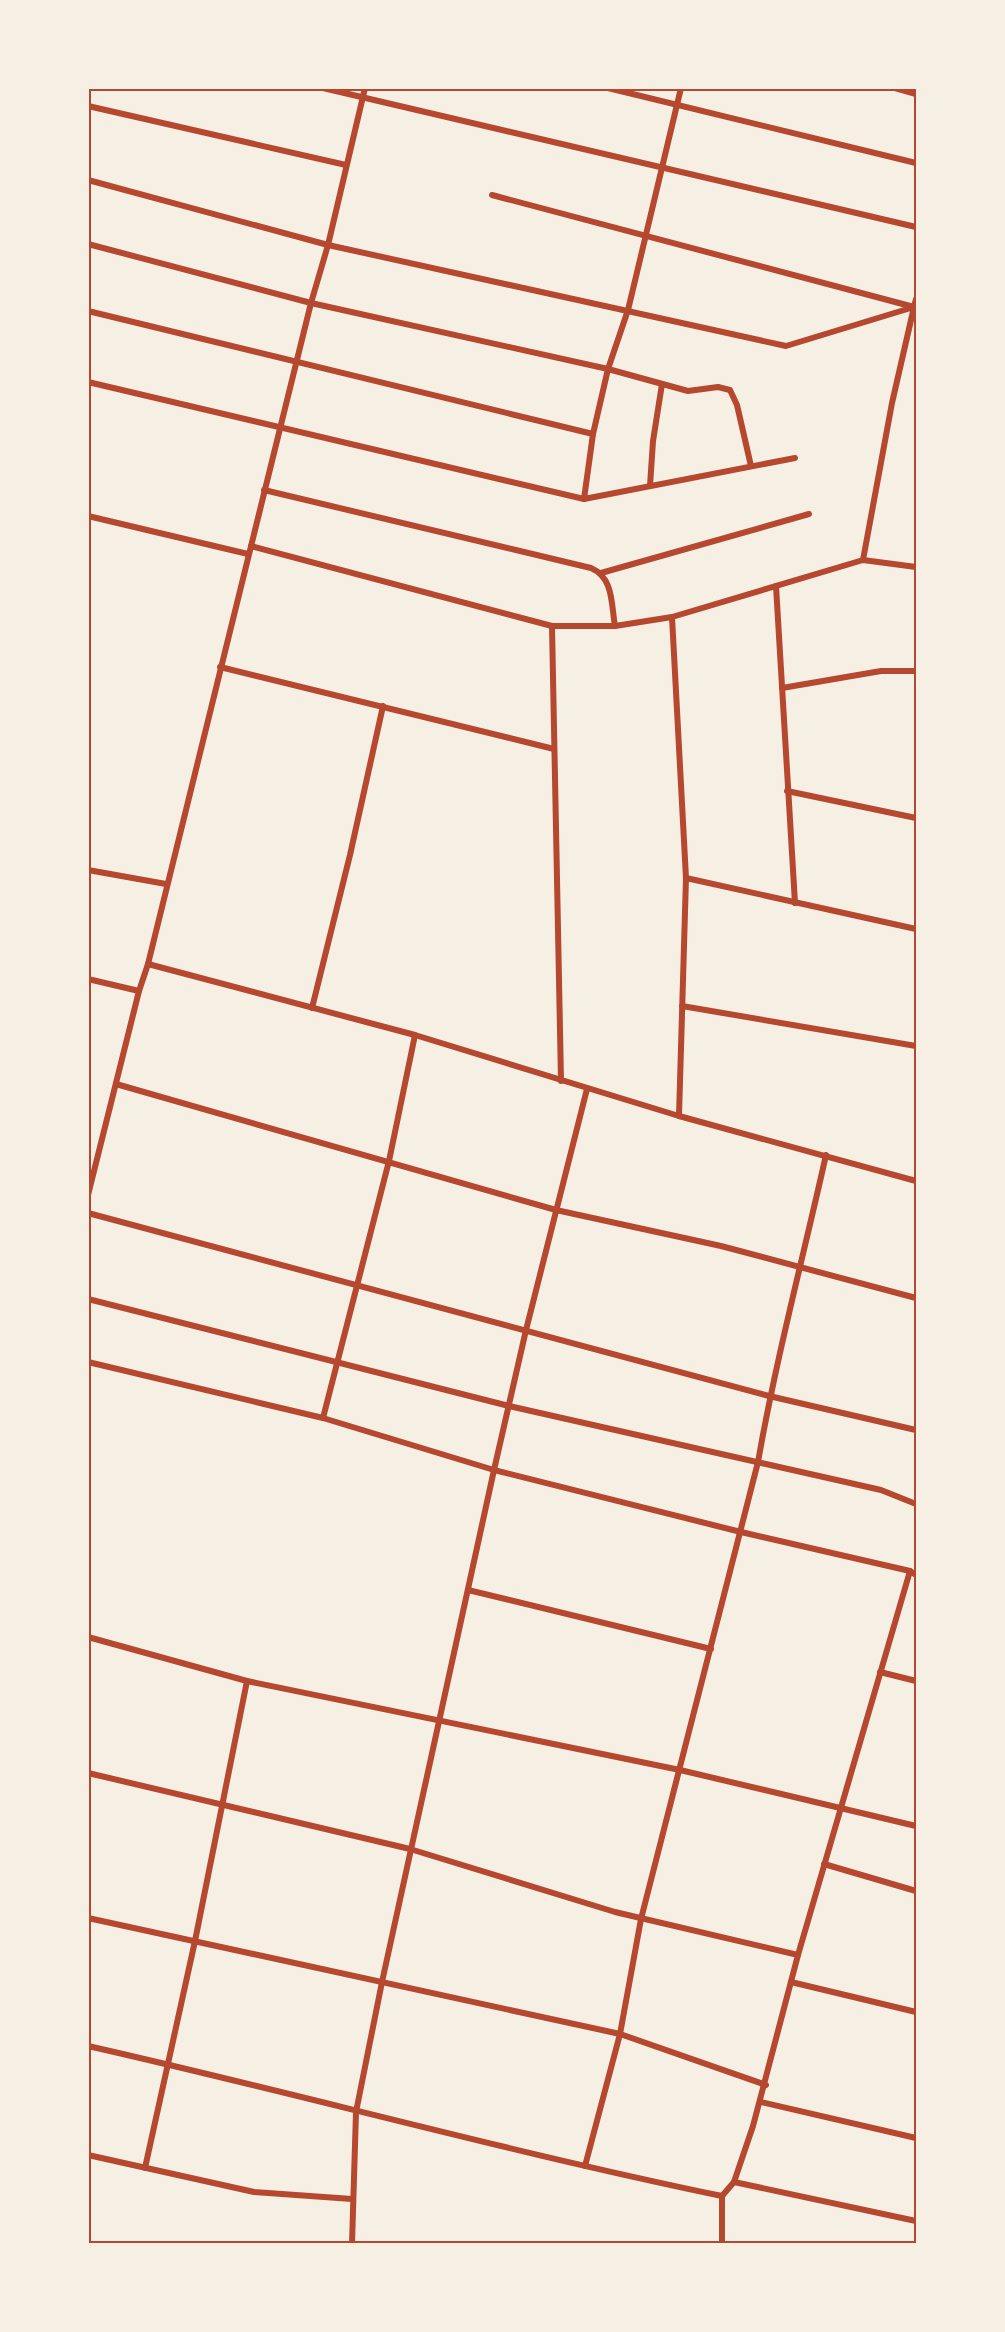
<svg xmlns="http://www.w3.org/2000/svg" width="1005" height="2332" font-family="'Roboto Condensed',sans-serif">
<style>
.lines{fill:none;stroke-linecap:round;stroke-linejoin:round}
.minor{stroke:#b5482f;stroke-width:6}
.neatline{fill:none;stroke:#b5482f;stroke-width:2}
</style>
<rect width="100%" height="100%" fill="#f6efe4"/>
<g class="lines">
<!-- minor -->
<g class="minor">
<path d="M323,88L916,227"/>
<path d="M608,88L916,163"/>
<path d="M895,88L916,94"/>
<path d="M88,106L346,165"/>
<path d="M88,180L328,245L786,346L914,307L916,299"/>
<path d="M492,195L914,307L892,403L863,560"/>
<path d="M88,244L311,303L608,369L688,391L718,387L730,390L737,405L751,466"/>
<path d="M88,311L593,434"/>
<path d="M88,382L584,499L795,458"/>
<path d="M650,486L653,441L662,384"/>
<path d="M264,490L591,568C614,578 611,604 615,626"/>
<path d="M584,499L593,434L608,369L628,310L681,88"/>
<path d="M88,516L248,554"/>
<path d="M251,546L552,626H615L672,617"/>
<path d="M916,567L863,560L672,617L686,878L916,929"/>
<path d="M601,573L809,514"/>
<path d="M776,586L795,903"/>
<path d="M552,626L561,1081"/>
<path d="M220,667L554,749"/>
<path d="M782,688L881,671H916"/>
<path d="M787,791L916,818"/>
<path d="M88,870L166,884"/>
<path d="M148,964L415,1035L679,1116L916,1181"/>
<path d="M88,979L139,991"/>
<path d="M682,1006L916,1046"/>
<path d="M312,1008L350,855L383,706"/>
<path d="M116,1084L556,1210L721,1246L916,1298"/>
<path d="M679,1116L686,878"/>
<path d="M88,1195L139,991L148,964L311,303L328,245L365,88"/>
<path d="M88,1213L769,1396L916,1430"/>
<path d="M88,1299L509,1406L881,1490L916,1504"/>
<path d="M88,1362L323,1418L494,1470L741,1532L910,1571L916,1575"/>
<path d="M323,1418L389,1161L415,1035"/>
<path d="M468,1590L711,1649"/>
<path d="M88,1637L247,1681L680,1770L916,1826"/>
<path d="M880,1672L916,1681"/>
<path d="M88,1773L410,1849L615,1912L798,1955L753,2126L734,2182L722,2196V2244"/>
<path d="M824,1864L916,1891"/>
<path d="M88,1918L620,2034L766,2085"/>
<path d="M798,1955L910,1571"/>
<path d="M791,1982L916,2012"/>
<path d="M88,2046C300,2094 509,2152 722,2196"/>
<path d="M761,2102L916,2138"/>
<path d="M88,2155L254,2192L352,2199"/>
<path d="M585,2166L620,2034L641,1919L758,1462C776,1359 803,1258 826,1155"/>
<path d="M145,2168L195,1941L247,1681"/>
<path d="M734,2182L916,2221"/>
<path d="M352,2244L356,2112L382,1982L494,1470L526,1330L587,1089"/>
</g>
</g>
<!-- border -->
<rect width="1005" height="2332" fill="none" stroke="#f6efe4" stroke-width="180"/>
<rect x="90" y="90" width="825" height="2152" class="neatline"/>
</svg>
